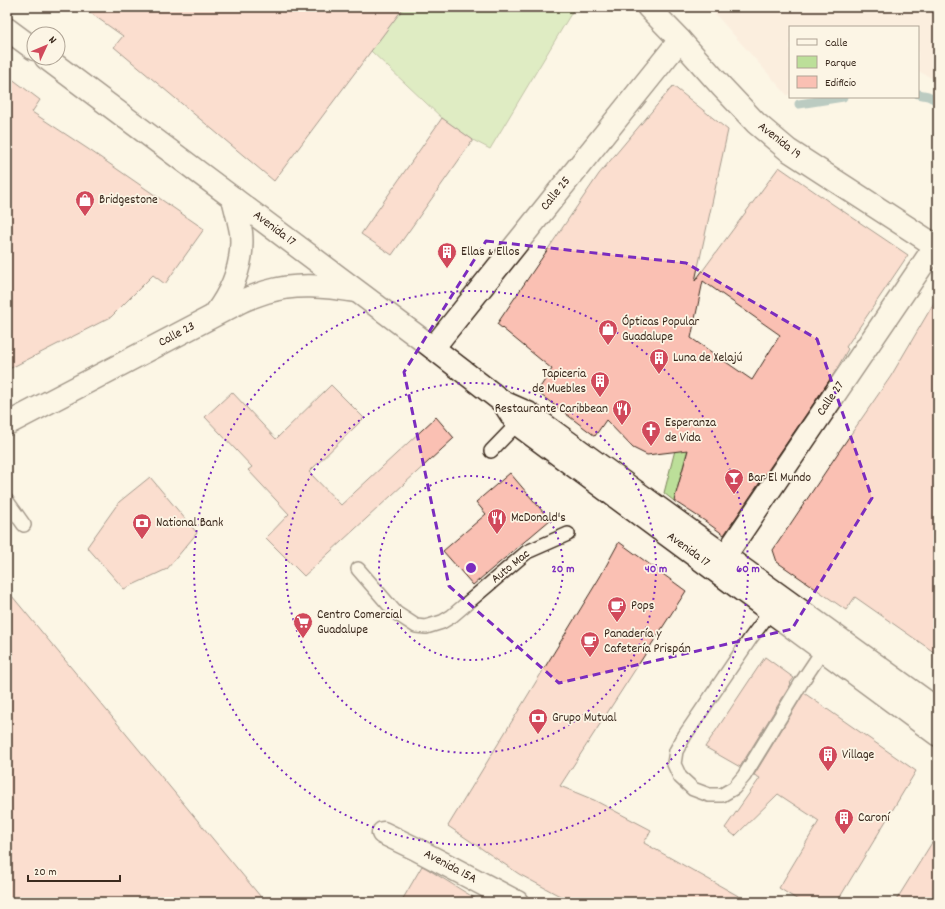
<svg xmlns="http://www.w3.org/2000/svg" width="945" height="909" font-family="Dekko,sans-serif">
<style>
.built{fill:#fbe5d6}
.green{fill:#bcdf99;stroke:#7c845c}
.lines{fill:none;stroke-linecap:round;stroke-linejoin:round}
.stream{stroke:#6d9795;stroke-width:9}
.building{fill:#fac0b3;stroke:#3b2a1e;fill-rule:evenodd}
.lane-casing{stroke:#3b2a1e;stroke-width:16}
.street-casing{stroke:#3b2a1e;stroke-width:25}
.secondary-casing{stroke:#3b2a1e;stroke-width:25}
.lane{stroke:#fcf5e5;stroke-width:13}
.street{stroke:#fcf5e5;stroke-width:22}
.secondary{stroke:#fcf5e5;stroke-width:22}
.marked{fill:none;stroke:#7b2cbf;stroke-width:3;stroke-dasharray:8 5;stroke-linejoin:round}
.ring{fill:none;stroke:#7b2cbf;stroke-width:2;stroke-dasharray:2 4}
.labels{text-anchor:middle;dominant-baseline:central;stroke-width:3.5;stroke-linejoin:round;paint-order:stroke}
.street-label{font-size:13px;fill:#3b2a1e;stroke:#fcf5e5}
.poi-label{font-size:13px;fill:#3b2a1e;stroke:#fcf5e5;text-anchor:start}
.centre{fill:#7b2cbf;stroke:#fcf5e5;stroke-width:2}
.ring-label{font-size:12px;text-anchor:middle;font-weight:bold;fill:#7b2cbf;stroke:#fcf5e5;stroke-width:3.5;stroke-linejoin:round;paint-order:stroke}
</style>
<rect width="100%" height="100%" fill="#fcf5e5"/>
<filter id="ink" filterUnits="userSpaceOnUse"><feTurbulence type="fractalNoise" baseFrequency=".025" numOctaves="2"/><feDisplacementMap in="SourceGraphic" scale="8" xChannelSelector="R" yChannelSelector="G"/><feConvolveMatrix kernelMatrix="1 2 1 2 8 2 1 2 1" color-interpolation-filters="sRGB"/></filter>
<g filter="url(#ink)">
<!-- built -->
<path class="built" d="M709,7H938V81L918,71V27H790V94L787,95Z"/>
<!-- green -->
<g class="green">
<path d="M404,7H575L490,149L473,140L442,118L371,51Z"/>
<path d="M695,372L705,385L674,501L664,493Z"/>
</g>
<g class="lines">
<!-- stream -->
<g class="stream">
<path d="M918,94L928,96L938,101"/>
<path d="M799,104L843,97"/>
</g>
</g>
<!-- building -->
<g class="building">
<path d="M82,7H404L274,181L114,47L123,36Z"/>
<path d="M7,75L40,100L32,112L88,149L204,229L165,284L153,275L111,317L7,370Z"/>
<path d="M673,86L728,130L695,281L779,167L831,203L908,255L846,347L848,349L835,372L724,535L705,521L674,501L688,450L647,455L633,448L606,420L595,436L537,392L552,369L497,324L599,174ZM703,281L780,335L752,380L691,338Z"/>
<path d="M442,118L473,140L392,255L361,234Z"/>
<path d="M938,296V655L855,597L846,610L777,562L773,550L842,447L891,376Z"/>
<path d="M331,385L364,418L309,472L341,505L436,417L454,438L304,576L266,538L289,514L248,470L252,467L205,417L232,392L276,439Z"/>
<path d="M510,473L550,520L473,585L443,551L486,514L476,502Z"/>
<path d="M150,477L197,533L167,569L124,589L87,547L119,502Z"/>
<path d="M619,542L686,591L560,786L594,800L651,830L644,843L749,902H571L519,874L448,826L600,577Z"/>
<path d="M7,590L265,902H7Z"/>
<path d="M765,657L794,678L790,683L791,684L740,767L705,747Z"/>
<path d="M804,693L916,771L837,902H801L779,888L819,821L778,794L735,836L725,828L760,778L754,775Z"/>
<path d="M938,833V902H895Z"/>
<path d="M422,866L426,868L481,902H401Z"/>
</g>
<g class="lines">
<defs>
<g id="lane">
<path d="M491,451L517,424"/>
<path d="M7,501L24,525"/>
<path d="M358,569L396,613L416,626L426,627L442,622L452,616L527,552L568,534"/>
<path d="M771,611L750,639L685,735L676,751L674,764L680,777L693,789L709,795H722L734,788L744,776L803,680L823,650"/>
</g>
<g id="street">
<path d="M648,7L680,40L722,87L756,123L788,150L936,246"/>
<path d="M433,348L680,40"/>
<path d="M725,556L938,242"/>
<path d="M383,833L414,848L517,902"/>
</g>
<g id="secondary">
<path d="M7,29L34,49"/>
<path d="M46,58L433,348L503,402L528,413L635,491L938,710"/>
<path d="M215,314C233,290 244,263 241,232C239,221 236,210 233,198"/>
<path d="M503,402L517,424L938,735"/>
<path d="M7,424L240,302C248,298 257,295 266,292C295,283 326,286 355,291"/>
</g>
</defs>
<!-- lane casing -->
<use href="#lane" class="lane-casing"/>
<!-- street casing -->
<use href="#street" class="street-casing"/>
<!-- secondary casing -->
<use href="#secondary" class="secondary-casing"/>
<!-- lane -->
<use href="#lane" class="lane"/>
<!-- street -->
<use href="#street" class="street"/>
<!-- secondary -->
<use href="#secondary" class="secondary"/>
</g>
</g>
<!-- marked area -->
<path d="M0 0H945V909H0ZM486,241L686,263L817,339L872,498L792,629L559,683L449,586L404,372Z" fill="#fcf5e5" fill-opacity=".55" fill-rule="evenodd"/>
<path class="marked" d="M486,241L686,263L817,339L872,498L792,629L559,683L449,586L404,372Z"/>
<!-- distance rings -->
<g class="ring">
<circle cx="471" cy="568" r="92"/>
<circle cx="471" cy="568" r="185"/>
<circle cx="471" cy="568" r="277"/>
</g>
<!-- icons -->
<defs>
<symbol id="shop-pin" viewBox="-11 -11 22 30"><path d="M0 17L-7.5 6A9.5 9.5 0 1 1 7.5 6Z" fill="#d1495b" stroke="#fcf5e5"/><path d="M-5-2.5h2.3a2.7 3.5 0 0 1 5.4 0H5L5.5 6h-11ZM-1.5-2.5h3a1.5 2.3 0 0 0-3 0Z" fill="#fff"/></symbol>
<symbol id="building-pin" viewBox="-11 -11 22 30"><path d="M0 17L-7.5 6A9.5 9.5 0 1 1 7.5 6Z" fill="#d1495b" stroke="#fcf5e5"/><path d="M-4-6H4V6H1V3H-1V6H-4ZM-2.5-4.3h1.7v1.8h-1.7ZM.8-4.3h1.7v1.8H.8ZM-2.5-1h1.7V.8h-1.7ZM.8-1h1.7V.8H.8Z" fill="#fff"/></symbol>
<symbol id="restaurant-pin" viewBox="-11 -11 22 30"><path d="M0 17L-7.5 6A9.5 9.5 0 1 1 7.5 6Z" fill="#d1495b" stroke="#fcf5e5"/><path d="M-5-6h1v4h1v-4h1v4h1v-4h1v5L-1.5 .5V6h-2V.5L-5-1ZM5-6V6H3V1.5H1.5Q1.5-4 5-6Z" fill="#fff"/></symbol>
<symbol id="church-pin" viewBox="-11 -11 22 30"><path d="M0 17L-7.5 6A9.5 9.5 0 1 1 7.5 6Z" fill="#d1495b" stroke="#fcf5e5"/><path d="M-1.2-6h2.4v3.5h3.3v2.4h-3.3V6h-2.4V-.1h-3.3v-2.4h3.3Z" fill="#fff"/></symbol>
<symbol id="bar-pin" viewBox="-11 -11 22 30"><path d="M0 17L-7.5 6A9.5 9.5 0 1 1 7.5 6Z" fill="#d1495b" stroke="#fcf5e5"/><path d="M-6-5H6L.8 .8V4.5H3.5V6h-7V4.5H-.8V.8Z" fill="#fff"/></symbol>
<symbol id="bank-pin" viewBox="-11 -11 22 30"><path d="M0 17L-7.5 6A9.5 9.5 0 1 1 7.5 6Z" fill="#d1495b" stroke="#fcf5e5"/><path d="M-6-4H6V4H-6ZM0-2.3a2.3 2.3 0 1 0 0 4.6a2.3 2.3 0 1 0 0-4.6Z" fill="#fff"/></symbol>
<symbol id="cafe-pin" viewBox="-11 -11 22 30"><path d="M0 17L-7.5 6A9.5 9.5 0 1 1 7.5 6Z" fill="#d1495b" stroke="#fcf5e5"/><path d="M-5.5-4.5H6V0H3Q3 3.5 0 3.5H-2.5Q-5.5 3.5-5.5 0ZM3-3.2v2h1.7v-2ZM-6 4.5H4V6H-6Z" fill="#fff"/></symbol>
<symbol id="supermarket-pin" viewBox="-11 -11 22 30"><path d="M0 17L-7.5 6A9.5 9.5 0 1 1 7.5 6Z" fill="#d1495b" stroke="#fcf5e5"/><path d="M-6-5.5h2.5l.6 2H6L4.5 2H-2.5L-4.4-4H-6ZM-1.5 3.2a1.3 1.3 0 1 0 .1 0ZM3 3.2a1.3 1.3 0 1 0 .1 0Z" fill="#fff"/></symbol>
</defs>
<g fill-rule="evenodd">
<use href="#shop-pin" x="74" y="189" width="22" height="30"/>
<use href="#building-pin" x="436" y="241" width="22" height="30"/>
<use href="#shop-pin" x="597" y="318" width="22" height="30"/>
<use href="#building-pin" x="648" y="347" width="22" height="30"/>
<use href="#building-pin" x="589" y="370" width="22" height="30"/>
<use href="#restaurant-pin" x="611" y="398" width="22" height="30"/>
<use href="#church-pin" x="640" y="419" width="22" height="30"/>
<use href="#bar-pin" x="723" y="467" width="22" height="30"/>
<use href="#restaurant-pin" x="486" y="507" width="22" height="30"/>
<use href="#bank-pin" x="131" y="512" width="22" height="30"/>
<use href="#cafe-pin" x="606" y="595" width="22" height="30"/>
<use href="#supermarket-pin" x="292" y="611" width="22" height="30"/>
<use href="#cafe-pin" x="579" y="630" width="22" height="30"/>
<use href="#bank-pin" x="527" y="707" width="22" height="30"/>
<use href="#building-pin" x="817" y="744" width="22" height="30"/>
<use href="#building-pin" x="833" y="807" width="22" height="30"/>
</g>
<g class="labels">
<!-- street labels -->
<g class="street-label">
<text transform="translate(779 141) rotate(38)">Avenida 19</text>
<text transform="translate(556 194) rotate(-51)">Calle 25</text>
<text transform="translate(274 229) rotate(37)">Avenida 17</text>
<text transform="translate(177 335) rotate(-28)">Calle 23</text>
<text transform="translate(831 399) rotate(-56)">Calle 27</text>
<text transform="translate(688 550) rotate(36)">Avenida 17</text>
<text transform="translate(511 567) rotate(-39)">Auto Mac</text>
<text transform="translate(450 867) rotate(28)">Avenida 15A</text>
</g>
<!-- poi labels -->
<g class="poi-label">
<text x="99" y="200">Bridgestone</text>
<text x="461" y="252">Ellas &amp; Ellos</text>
<text x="622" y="322">Ópticas Popular<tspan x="622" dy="15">Guadalupe</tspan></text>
<text x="673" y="358">Luna de Xelajú</text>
<text x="586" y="374" text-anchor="end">Tapiceria<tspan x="586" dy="15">de Muebles</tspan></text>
<text x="608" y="409" text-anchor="end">Restaurante Caribbean</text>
<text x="665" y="423">Esperanza<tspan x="665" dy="15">de Vida</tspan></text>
<text x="748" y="478">Bar El Mundo</text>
<text x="511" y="518">McDonald's</text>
<text x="156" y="523">National Bank</text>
<text x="631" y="606">Pops</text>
<text x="317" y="615">Centro Comercial<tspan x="317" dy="15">Guadalupe</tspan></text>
<text x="604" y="634">Panadería y<tspan x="604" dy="15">Cafetería Prispán</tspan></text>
<text x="552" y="718">Grupo Mutual</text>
<text x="842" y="755">Village</text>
<text x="858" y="818">Caroní</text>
</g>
</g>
<circle cx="471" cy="568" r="6" class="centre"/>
<g class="ring-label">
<text x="563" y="572">20 m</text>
<text x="656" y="572">40 m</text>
<text x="748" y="572">60 m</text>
</g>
<!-- margin -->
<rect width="945" height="909" fill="none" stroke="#fcf5e5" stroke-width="24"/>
<rect x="12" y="12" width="921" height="885" fill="none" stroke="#3b2a1e" stroke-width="1.5" filter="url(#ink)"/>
<!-- legend -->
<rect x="789" y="26" width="130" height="72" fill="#fcf5e5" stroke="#afa495"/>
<rect x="797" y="39" width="20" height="6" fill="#fcf5e5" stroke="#afa495"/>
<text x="825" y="46" font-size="12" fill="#3b2a1e">Calle</text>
<rect x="797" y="56" width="20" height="12" fill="#bcdf99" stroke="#afa495"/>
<text x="825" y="66" font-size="12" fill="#3b2a1e">Parque</text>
<rect x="797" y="76" width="20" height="12" fill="#fac0b3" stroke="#afa495"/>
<text x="825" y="86" font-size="12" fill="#3b2a1e">Edificio</text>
<!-- north arrow -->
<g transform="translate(46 46) rotate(46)"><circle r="19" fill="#fcf5e5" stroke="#afa495"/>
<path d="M0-3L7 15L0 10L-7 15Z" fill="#d1495b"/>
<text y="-6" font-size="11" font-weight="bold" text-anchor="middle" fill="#3b2a1e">N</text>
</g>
<!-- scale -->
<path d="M28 875v6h92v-6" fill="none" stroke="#3b2a1e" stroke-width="2"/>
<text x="34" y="875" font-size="12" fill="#3b2a1e" stroke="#fcf5e5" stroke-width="3" paint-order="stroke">20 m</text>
</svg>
